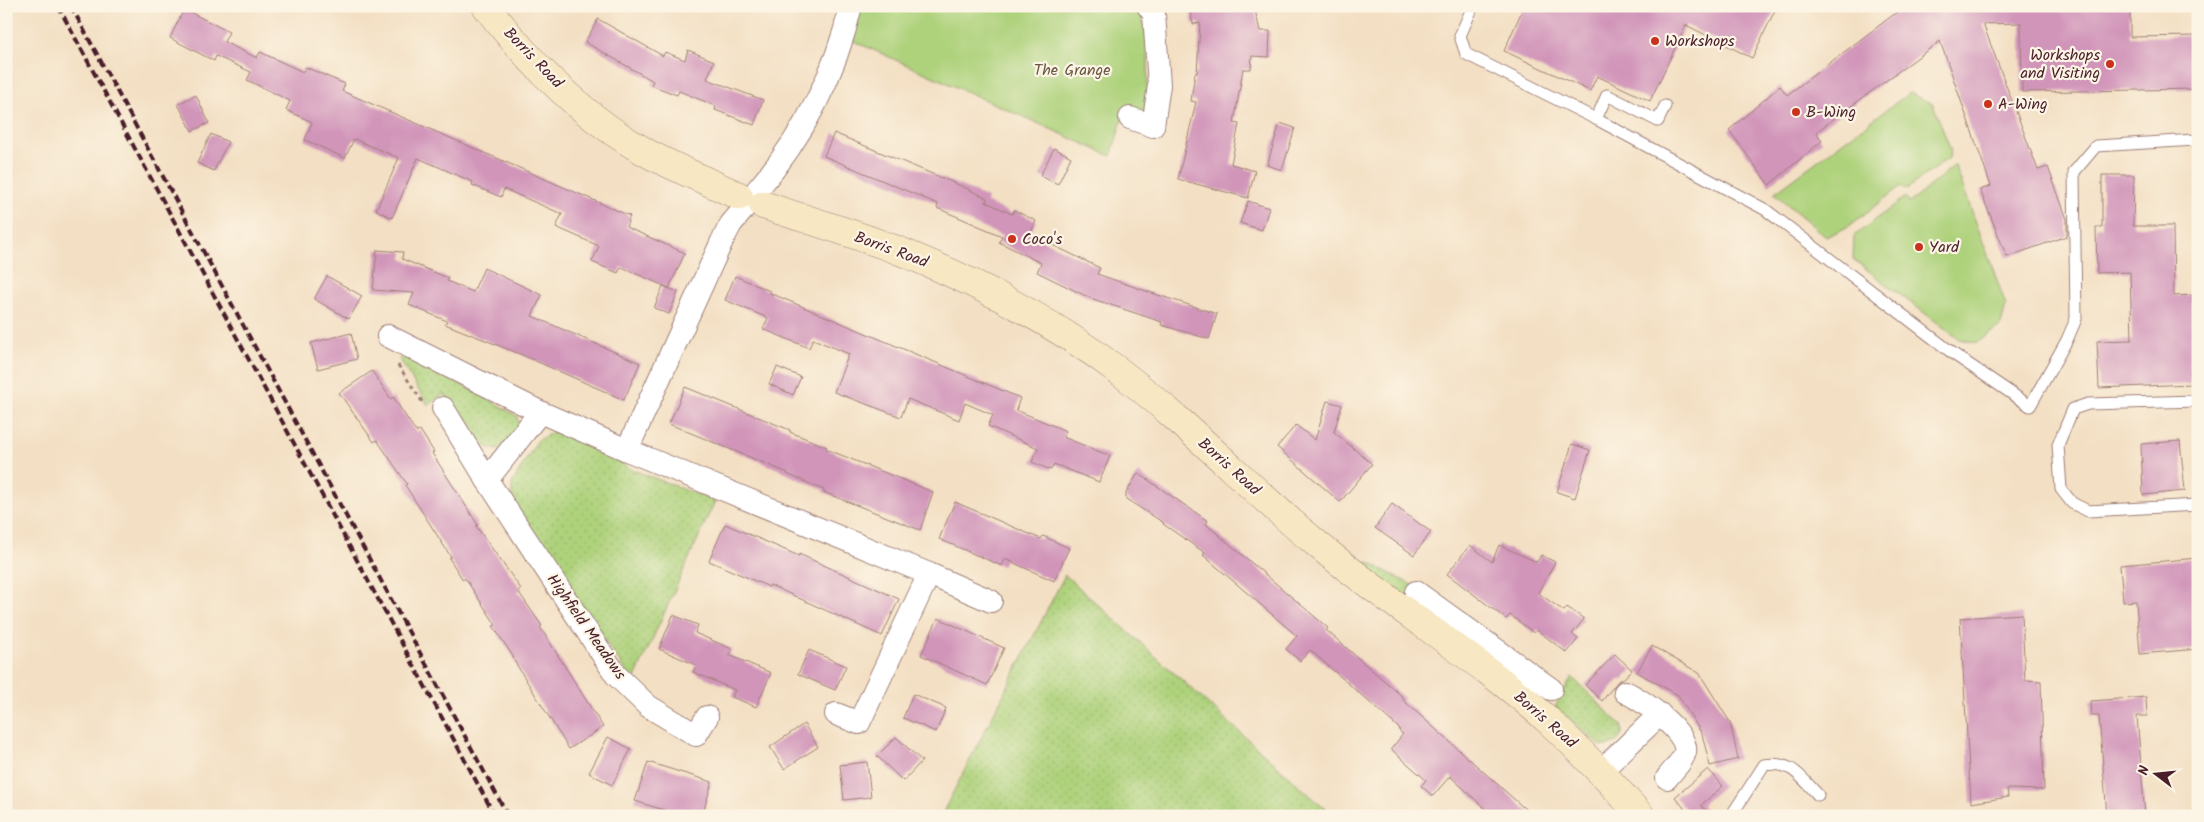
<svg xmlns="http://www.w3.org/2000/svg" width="2204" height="822" font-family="Kalam,sans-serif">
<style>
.grass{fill:url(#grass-dots);stroke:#7c7854}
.green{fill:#aed27c;stroke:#7c7854}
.building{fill:#d195ba}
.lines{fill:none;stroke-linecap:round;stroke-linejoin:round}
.lane-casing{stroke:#9e7f77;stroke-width:13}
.street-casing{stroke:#9e7f77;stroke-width:24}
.secondary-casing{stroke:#9e7f77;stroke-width:29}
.path{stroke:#9e7f77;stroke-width:3;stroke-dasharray:4 4;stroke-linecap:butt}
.lane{stroke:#fff;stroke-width:11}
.street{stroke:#fff;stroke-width:22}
.secondary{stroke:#f7e8c3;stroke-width:28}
.rail{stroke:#4a1f2b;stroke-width:4;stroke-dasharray:8 4;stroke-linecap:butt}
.poi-dot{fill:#c8321e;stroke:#fcf5e5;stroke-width:2}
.labels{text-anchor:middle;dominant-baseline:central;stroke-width:4.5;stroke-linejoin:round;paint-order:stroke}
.poi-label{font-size:16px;fill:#4a1f2b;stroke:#fcf5e5;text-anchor:start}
.street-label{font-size:16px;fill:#4a1f2b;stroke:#fcf5e5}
.park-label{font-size:16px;fill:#685543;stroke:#fcf5e5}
</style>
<defs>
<pattern id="grass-dots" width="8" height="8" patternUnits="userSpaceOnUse" patternTransform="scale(1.25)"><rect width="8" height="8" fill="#aed27c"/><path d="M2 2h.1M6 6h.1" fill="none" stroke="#97b46b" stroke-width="1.8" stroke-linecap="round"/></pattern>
</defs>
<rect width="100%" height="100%" fill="#fcf5e5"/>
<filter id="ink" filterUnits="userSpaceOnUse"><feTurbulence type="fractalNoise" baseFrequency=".02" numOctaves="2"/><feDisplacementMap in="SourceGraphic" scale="10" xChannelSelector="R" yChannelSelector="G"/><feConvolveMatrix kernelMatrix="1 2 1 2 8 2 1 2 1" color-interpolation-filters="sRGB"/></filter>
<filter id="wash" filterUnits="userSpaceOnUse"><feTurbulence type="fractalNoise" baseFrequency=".0096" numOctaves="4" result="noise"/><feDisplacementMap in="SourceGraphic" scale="20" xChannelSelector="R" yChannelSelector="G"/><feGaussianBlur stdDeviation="1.12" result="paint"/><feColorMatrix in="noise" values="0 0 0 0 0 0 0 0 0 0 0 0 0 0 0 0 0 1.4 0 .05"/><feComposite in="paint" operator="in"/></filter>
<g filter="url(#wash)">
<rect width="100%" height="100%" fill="#f3dfc3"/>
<!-- grass -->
<g class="grass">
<path d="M403,356L480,394L517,416L519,426L501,450C473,450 458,414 445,394L428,405L399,359Z"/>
<path d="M557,430L585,443L633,470L715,501L633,682L512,503V483L538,440Z"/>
<path d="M1368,562L1414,586L1408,598L1361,564Z"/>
<path d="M1065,575L1333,816H941Z"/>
<path d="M1572,677L1621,725C1626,737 1614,748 1601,746L1555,707Z"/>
</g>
<!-- green -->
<g class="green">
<path d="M861,6H1136C1153,28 1148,87 1145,113L1125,110L1111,156L851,40Z"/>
<path d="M1909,93L1933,104L1951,151L1949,158L1905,190L1901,186L1849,226L1826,237L1774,193Z"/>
<path d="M1955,165L2006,305L2001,325L1977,343L1959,339L1853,259L1854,236L1905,197L1909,203Z"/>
</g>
<g id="blocks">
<!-- building -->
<g class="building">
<path d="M1189,6H1254L1260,31H1270L1269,57L1252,56L1251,69H1243L1234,123L1239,124L1231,164L1255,171L1248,198L1178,179L1196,102L1191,101L1195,73H1197L1200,23L1193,24Z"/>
<path d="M1524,6H1777L1752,58L1686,25L1650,101L1597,76L1590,91L1504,51Z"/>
<path d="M1905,6H2130V37L2198,36V89L2022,92L2021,23L1983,24L2038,170L2048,167L2067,219V236L2007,257L1980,190L1991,186L1940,41L1816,132L1822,141L1769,185L1729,130L1780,86L1787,95Z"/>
<path d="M184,9L229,32L224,42L257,58L260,52L303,72L305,67L345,84L342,91L630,216L626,227L685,253L669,288L621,267L618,273L592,262L599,246L556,227L562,214L504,189L501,197L472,185L473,182L418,158L392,218L376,210L399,158L354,139L345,158L305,140L312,122L286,110L290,101L247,80L251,72L216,56L214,61L170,38Z"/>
<path d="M598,19L663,56L665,52L685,60L688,50L714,61L707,79L763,100L754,125L715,110L716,106L679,91L677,95L651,85L653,81L585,42Z"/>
<path d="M196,95L209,123L192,131L178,104Z"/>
<path d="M1280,123L1295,128L1282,170L1267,165Z"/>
<path d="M834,133L966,188L987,198L986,202L1012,214L1014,210L1036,221L1030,234L1100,268L1097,274L1155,294L1217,314L1209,339L1161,325L1162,322L1090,298L1037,272L1041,263L999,242L1002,236L937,208L938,204L824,156Z"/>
<path d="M211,134L228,142L214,171L197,163Z"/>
<path d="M1054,148L1071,157L1058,184L1040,176Z"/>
<path d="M2102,175H2134L2133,226H2173L2174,296L2192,295V304L2196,303L2198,371H2190L2191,384L2099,388L2097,341L2132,340L2130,272L2097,273L2096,227H2102Z"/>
<path d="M1248,201L1269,208L1262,230L1240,223Z"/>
<path d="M377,250L403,252L402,259L448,278L447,281L473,292L484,268L542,295L532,316L640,363L624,400L520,354L445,324L447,321L409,305L414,293L373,290Z"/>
<path d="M327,276L362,296L349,319L314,299Z"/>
<path d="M735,276L770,291V293L1020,398L1016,410L1066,431L1063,437L1110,456L1099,482L1054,464L1051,470L1032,462L1038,448L988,426L993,415L965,403L959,420L908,399L901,417L834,392L849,354L813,339L809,348L763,329L768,318L725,300Z"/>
<path d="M663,286L678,292L669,314L654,308Z"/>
<path d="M351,333L357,359L318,369L311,343Z"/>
<path d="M777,367L801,377L793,395L769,384Z"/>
<path d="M372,371L391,399L393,397L416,432L420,430L434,452L432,453L478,525L476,526L521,589L518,591L542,626L540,627L603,727L569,749L513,659L514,658L493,626L496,625L465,578L463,580L449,558L451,557L405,485L407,484L377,440L374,442L339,393Z"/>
<path d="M685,387L790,430V432L827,447L826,449L933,492L920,530L823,492L824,490L787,474L788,473L669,424Z"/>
<path d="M1327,401L1342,405L1334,432L1372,464L1340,502L1277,447L1296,425L1315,440Z"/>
<path d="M2180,441L2185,491L2143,495L2141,444Z"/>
<path d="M1572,444L1590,450L1575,498L1557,492Z"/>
<path d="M1138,473L1208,521L1206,524L1328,628L1326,630L1404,698L1403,700L1533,816H1493L1450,776L1433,796L1421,786L1426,780L1391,749L1403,734L1399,731L1400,729L1310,650L1300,661L1286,649L1297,636L1203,555L1205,553L1163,524L1164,523L1126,499V493Z"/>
<path d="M955,502L1041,539L1043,536L1069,548L1054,581L1005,559L1002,566L939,539Z"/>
<path d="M1392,504L1431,532L1414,555L1375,528Z"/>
<path d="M725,524L799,556V554L899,599L882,636L770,585L769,587L709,561Z"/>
<path d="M1470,545L1492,562L1499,545L1537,562L1541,555L1555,562L1538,593L1564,611L1567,607L1584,619L1572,634L1578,639L1567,653L1537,630L1534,633L1510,615L1506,619L1447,574Z"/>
<path d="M2198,558V649L2140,654L2136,601L2123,602L2120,565Z"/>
<path d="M2022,614L2025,680L2041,681L2044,790L2007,789L2008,797L1971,803L1960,618Z"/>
<path d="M673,615L698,625L695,633L732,649L729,655L771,673L756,707L732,697L735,690L693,672L696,665L659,649Z"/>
<path d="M938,618L1004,648L987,685L921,655Z"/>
<path d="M1652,646L1699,673L1730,722L1738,759L1710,766L1702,734L1678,695L1637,672Z"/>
<path d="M809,650L846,666L835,690L798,674Z"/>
<path d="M1615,654L1632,670L1623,679L1618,681L1602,701L1585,685Z"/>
<path d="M913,694L946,708L936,732L903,718Z"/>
<path d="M2146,697L2147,716H2137L2145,816H2107L2099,716H2091L2090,701Z"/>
<path d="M804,724L818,747L784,769L770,747Z"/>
<path d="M608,737L631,749L612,785L589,773Z"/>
<path d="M896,737L922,761L903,781L877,756Z"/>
<path d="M648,762L712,782L702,816H683L635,801Z"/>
<path d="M867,762L871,797L844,800L840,765Z"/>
<path d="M1708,769L1723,786L1701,805L1710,816H1691L1675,797Z"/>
</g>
</g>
</g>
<g filter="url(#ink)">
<use href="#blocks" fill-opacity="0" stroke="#9e7f77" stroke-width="1"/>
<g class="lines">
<defs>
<g id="lane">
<path d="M1473,6L1460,36L1466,54L1596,119"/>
<path d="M1665,106L1658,121L1607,95L1596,119L1766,210L1955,355L2030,406L2067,340L2076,319L2074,172L2096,146L2196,140L2198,138"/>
<path d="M2198,401L2088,404L2073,409L2058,445L2061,489L2072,503L2088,511L2198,505"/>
<path d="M1731,816L1764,765C1791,760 1801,777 1818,795"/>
</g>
<g id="street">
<path d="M1130,118L1153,126L1159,85L1154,14L1148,6"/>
<path d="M757,190C803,137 835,74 851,6"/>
<path d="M388,336L540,412"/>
<path d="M443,408L487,480"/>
<path d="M627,450L929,574L859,723L836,714"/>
<path d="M929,574L991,601"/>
<path d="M1416,592L1551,689"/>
<path d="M1625,692C1641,699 1689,732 1685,752C1683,761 1673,770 1667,778"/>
<path d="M707,717L696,735L648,706L616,675L487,480L540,412L627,450L722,241L731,224L742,211"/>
<path d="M1601,771L1660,714"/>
</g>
<g id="secondary">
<path d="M486,6C530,64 585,119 649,154C678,169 709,182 739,196"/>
<path d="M763,205C811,221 860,235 907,254C983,285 1055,323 1120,372C1190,425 1250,489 1317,544C1392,607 1478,657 1550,722C1582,752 1612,783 1641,816"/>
</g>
</defs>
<!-- lane casing -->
<use href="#lane" class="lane-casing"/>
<!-- street casing -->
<use href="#street" class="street-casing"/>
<!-- secondary casing -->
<use href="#secondary" class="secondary-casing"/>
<!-- path -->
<path class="path" d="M398,365L423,403"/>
<!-- lane -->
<use href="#lane" class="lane"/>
<!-- street -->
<use href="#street" class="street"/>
<!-- secondary -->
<use href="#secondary" class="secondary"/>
<!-- rail -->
<g class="rail">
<path d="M58,6L495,816"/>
<path d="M71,6L508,816"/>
</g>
</g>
</g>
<!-- markers -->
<g class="poi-dot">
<circle cx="1655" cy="41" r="5"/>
<circle cx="2110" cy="64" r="5"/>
<circle cx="1988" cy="104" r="5"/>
<circle cx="1796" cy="112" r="5"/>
<circle cx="1012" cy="239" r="5"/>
<circle cx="1919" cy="247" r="5"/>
</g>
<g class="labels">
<!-- poi labels -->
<g class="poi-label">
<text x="1665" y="41">Workshops</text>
<text x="2100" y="55" text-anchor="end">Workshops<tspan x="2100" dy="18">and Visiting</tspan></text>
<text x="1998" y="104">A-Wing</text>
<text x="1806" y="112">B-Wing</text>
<text x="1022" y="239">Coco's</text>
<text x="1929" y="247">Yard</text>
</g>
<!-- street labels -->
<g class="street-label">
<text transform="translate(533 58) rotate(46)">Borris Road</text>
<text transform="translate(891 250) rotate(20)">Borris Road</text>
<text transform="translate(1229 467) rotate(42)">Borris Road</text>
<text transform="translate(586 627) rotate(55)">Highfield Meadows</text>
<text transform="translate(1545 720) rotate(41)">Borris Road</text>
</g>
<!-- park labels -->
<g class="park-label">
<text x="1072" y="70">The Grange</text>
</g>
</g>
<!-- margin -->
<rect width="2204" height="822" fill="none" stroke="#fcf5e5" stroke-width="25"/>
<!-- north arrow -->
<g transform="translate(2156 774) rotate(286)" stroke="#fcf5e5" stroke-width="4" paint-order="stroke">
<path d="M0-4L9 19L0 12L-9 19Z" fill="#4a1f2b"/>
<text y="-8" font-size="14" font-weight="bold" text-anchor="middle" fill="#4a1f2b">N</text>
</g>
</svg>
